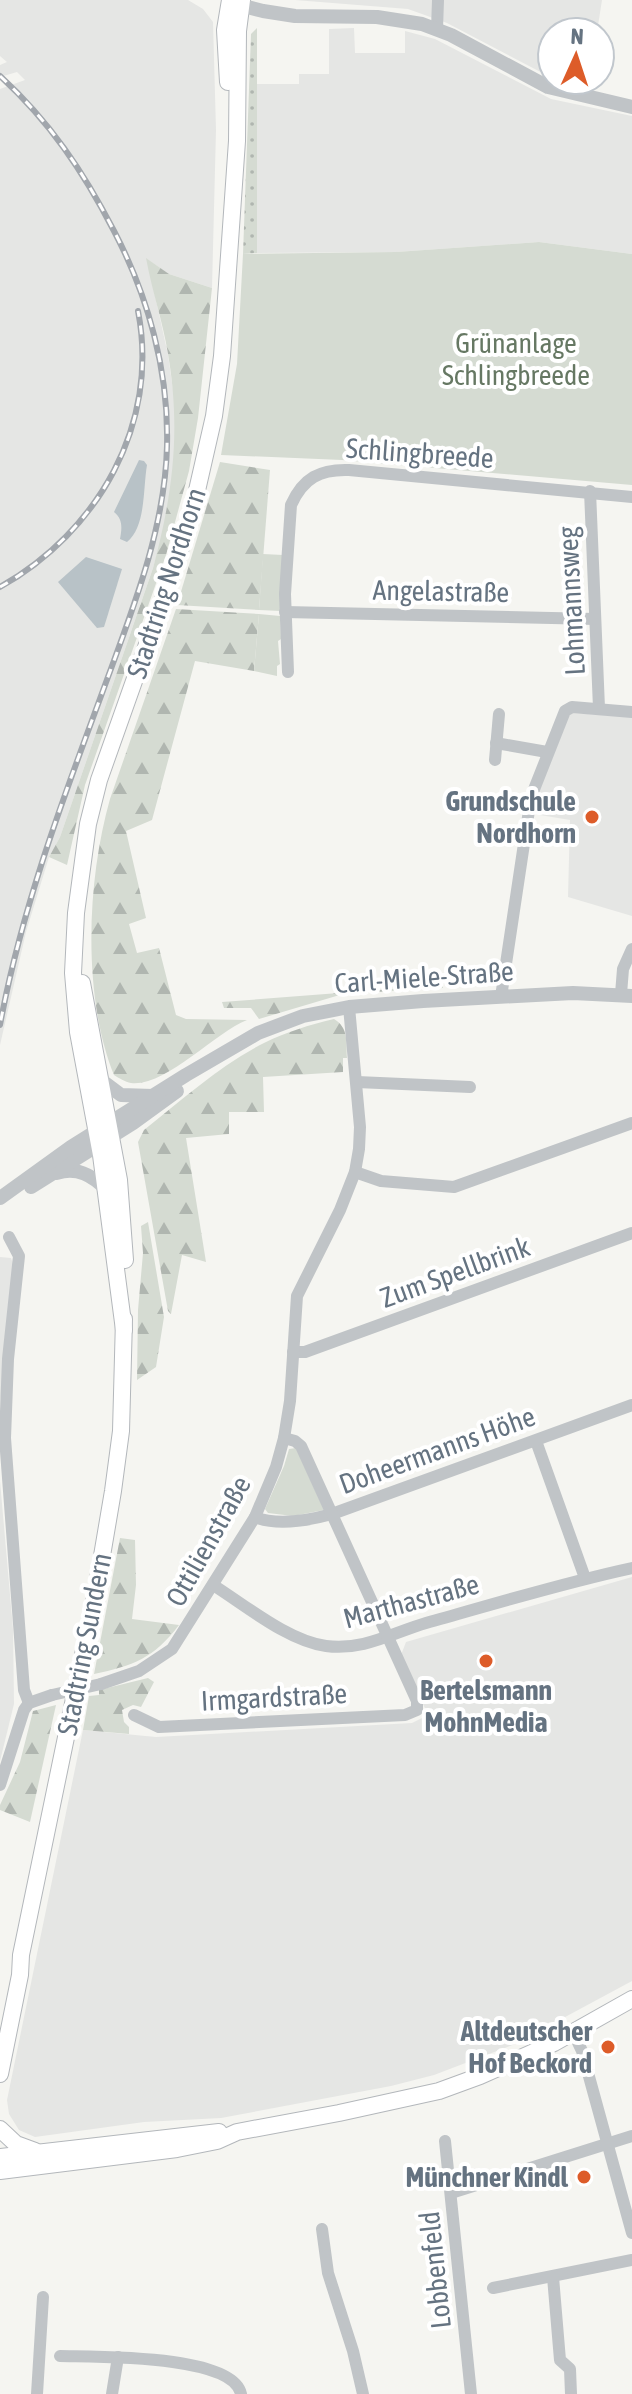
<svg xmlns="http://www.w3.org/2000/svg" width="632" height="2394" font-family="'Asap Condensed',sans-serif">
<style>
.built{fill:#e5e6e4}
.grass{fill:url(#grass-dots)}
.forest{fill:url(#forest-firs)}
.green{fill:#d5dbd2}
.water{fill:#b8c2c7}
.lines{fill:none;stroke-linecap:round;stroke-linejoin:round}
.secondary-casing{stroke:#b3b7bb;stroke-width:18}
.minor{stroke:#c0c4c7;stroke-width:12}
.tertiary{stroke:#c0c4c7;stroke-width:14}
.secondary{stroke:#fff;stroke-width:16}
.rail-casing{stroke:#a1a6ac;stroke-width:6}
.rail{stroke:#fff;stroke-width:3;stroke-dasharray:9;stroke-linecap:butt}
.minor-bridge{stroke:#c0c4c7;stroke-width:12}
.poi-dot{fill:#dd5c29;stroke:#fff;stroke-width:3}
.labels{text-anchor:middle;dominant-baseline:central;stroke-width:8;stroke-linejoin:round;paint-order:stroke}
.park-label{font-size:28px;fill:#667863;stroke:#fff}
.street-label{font-size:28px;fill:#657381;stroke:#fff}
.poi-label{font-size:28px;font-weight:bold;fill:#657381;stroke:#fff;text-anchor:end}
</style>
<defs>
<pattern id="grass-dots" width="8" height="8" patternUnits="userSpaceOnUse" patternTransform="scale(2)"><rect width="8" height="8" fill="#d5dbd2"/><path d="M2 2h.1M6 6h.1" fill="none" stroke="#b0b6b0" stroke-width="1.8" stroke-linecap="round"/></pattern>
<pattern id="forest-firs" width="22" height="20" patternUnits="userSpaceOnUse" patternTransform="scale(2)"><rect width="22" height="20" fill="#d5dbd2"/><path d="M5 1l3.5 6h-7zM16 11l3.5 6h-7z" fill="#b0b6b0"/></pattern>
</defs>
<rect width="100%" height="100%" fill="#f5f5f1"/>
<!-- built -->
<g class="built">
<path d="M0,0H188L203,9L213,22L216,130L212,288L169,274L147,259L168,355L175,404V462L163,533L153,568L60,837L49,857L26,932L0,1045V89L25,80L17,72L0,77V65L7,62L0,56Z"/>
<path d="M295,0H602L597,32H552V78L447,23L408,9Z"/>
<path d="M354,28L355,53H405V31L435,39L551,99L632,116V254L539,242L396,252L257,253L256,84H299V74H329V29Z"/>
<path d="M573,713L632,717V916L568,897L570,820L534,814L536,799L569,716Z"/>
<path d="M0,1257L11,1258L14,1267L0,1405Z"/>
<path d="M0,1481L13,1629L14,1704L0,1761Z"/>
<path d="M632,1577V1981L515,2044L434,2075L391,2086L221,2118L144,2122L35,2137L19,2130L9,2114L7,2100L83,1730L156,1737L412,1723L428,1715L401,1655L406,1642Z"/>
</g>
<!-- grass -->
<path class="grass" d="M257,28V253L243,254L251,34Z"/>
<!-- forest -->
<g class="forest">
<path d="M146,258L169,274L212,288L198,418L189,471L166,555L85,785L67,865L49,857L60,837L153,568C173,494 181,430 168,354C163,322 152,291 146,258Z"/>
<path d="M220,462L270,470L259,610L177,605Z"/>
<path d="M176,609L259,614L254,671L195,661L152,820L126,831L146,918L129,924L137,953L159,948L176,1015L186,1019L247,1020C214,1033 166,1087 131,1083C125,1082 119,1078 114,1075C82,996 87,880 110,799Z"/>
<path d="M443,985V988L343,994L259,1019L251,1008H224L222,1002Z"/>
<path d="M334,1019C349,1028 346,1042 347,1058H343V1072L263,1077L264,1112H229V1134L186,1138L206,1262L182,1255L171,1314L168,1311L138,1142L144,1130C182,1100 220,1065 264,1043C286,1032 309,1025 334,1019Z"/>
<path d="M148,1222L164,1317L156,1367L137,1380L138,1310L143,1253L141,1226Z"/>
<path d="M120,1538L135,1540L136,1585L132,1619L179,1625C154,1658 133,1666 94,1674Z"/>
<path d="M148,1678L154,1682L141,1707L133,1705L122,1710L124,1722L129,1727V1734L83,1730L89,1696L99,1695V1690Z"/>
<path d="M56,1705L30,1822L0,1810V1805L20,1762L33,1711Z"/>
</g>
<!-- green -->
<g class="green">
<path d="M539,242L632,254V485L342,460L221,455L237,364L243,254L396,252Z"/>
<path d="M263,554L283,555L281,611L259,610Z"/>
<path d="M259,614L280,616L281,639L278,641L280,664L277,666V676L254,671Z"/>
<path d="M296,1448L324,1510L293,1516L268,1513L265,1509L284,1466L289,1449Z"/>
</g>
<!-- water -->
<g class="water">
<path d="M139,460L144,461L147,465C143,488 146,527 127,542L120,539C122,528 123,519 114,512Z"/>
<path d="M86,557L122,569L104,627L97,628L58,582Z"/>
</g>
<g class="lines">
<defs>
<g id="secondary">
<path d="M228,82L225,30L230,0"/>
<path d="M82,983L119,1180L125,1260"/>
<path d="M124,1330L101,1155L78,1032L73,973L76,913L88,824L99,780L178,557L193,508L214,416L222,356L237,141L238,31L242,0"/>
<path d="M0,2074L20,1975L21,1955L95,1597L113,1491L121,1431L124,1319"/>
<path d="M0,2129L16,2144L35,2151"/>
<path d="M0,2157L219,2132"/>
<path d="M0,2171L177,2149L217,2141L237,2132L339,2113L439,2091L480,2076L554,2043L632,1999"/>
</g>
</defs>
<!-- secondary casing -->
<use href="#secondary" class="secondary-casing"/>
<!-- minor -->
<g class="minor">
<path d="M437,29L438,0"/>
<path d="M590,491L599,708"/>
<path d="M285,612L595,619"/>
<path d="M288,672L285,594L291,505C303,478 320,469 349,470L632,497"/>
<path d="M496,743L547,752"/>
<path d="M495,760L499,714"/>
<path d="M621,994L623,969L632,949"/>
<path d="M501,997L531,797L565,711L572,707L632,712"/>
<path d="M357,1082L470,1087"/>
<path d="M355,1172L381,1181L454,1187L632,1123"/>
<path d="M9,1237L19,1256L8,1359L5,1438L24,1690L29,1703"/>
<path d="M293,1352H305L632,1233"/>
<path d="M536,1441L585,1578"/>
<path d="M255,1517C277,1526 310,1520 332,1514L632,1405"/>
<path d="M213,1585C245,1605 288,1641 326,1646C363,1651 392,1633 426,1623C494,1604 562,1583 632,1568"/>
<path d="M101,1684L139,1671L172,1649L255,1517L276,1467L284,1438L290,1401L297,1296L340,1210L355,1172L359,1149L360,1127L349,1007"/>
<path d="M134,1715L159,1727L405,1715L417,1710V1701L301,1446L295,1441L284,1438"/>
<path d="M0,1785L24,1710L29,1703L52,1695"/>
<path d="M574,2034L582,2051L632,2233"/>
<path d="M445,2141L471,2394"/>
<path d="M451,2193L632,2136"/>
<path d="M322,2229L328,2273L353,2351L363,2394"/>
<path d="M553,2277L560,2360L570,2369L571,2394"/>
<path d="M493,2288L632,2260"/>
<path d="M60,2356C94,2357 233,2354 241,2394"/>
<path d="M37,2394L43,2297"/>
<path d="M112,2394L118,2357"/>
</g>
<!-- tertiary -->
<g class="tertiary">
<path d="M232,3L263,11L295,16L377,17L422,24L451,35L548,87L632,107"/>
<path d="M101,1080L121,1095L153,1096"/>
<path d="M57,1173C77,1166 93,1176 107,1190"/>
<path d="M31,1187L133,1123L177,1091"/>
<path d="M0,1198L71,1147L186,1075L258,1033L303,1016L349,1007L423,1001L573,993L632,996"/>
</g>
<!-- secondary -->
<use href="#secondary" class="secondary"/>
<defs>
<g id="rail">
<path d="M0,76C50,122 83,171 114,231C148,296 169,371 167,446C165,532 130,616 101,696C61,804 21,911 0,1025"/>
<path d="M0,587C98,532 160,424 138,311"/>
</g>
</defs>
<!-- rail casing -->
<use href="#rail" class="rail-casing"/>
<!-- rail -->
<use href="#rail" class="rail"/>
<!-- minor-bridge -->
<path class="minor-bridge" d="M52,1695L101,1684"/>
</g>
<!-- markers -->
<g class="poi-dot">
<circle cx="592" cy="817" r="8"/>
<circle cx="486" cy="1661" r="8"/>
<circle cx="608" cy="2047" r="8"/>
<circle cx="584" cy="2177" r="8"/>
</g>
<g class="labels">
<!-- park labels -->
<g class="park-label">
<text x="516" y="343">Grünanlage<tspan x="516" dy="32">Schlingbreede</tspan></text>
</g>
<!-- street labels -->
<g class="street-label">
<text transform="translate(420 453) rotate(4)">Schlingbreede</text>
<text transform="translate(166 583) rotate(-72)">Stadtring Nordhorn</text>
<text transform="translate(441 591) rotate(1)">Angelastraße</text>
<text transform="translate(571 601) rotate(-93)">Lohmannsweg</text>
<text transform="translate(424 977) rotate(-4)">Carl-Miele-Straße</text>
<text transform="translate(455 1272) rotate(-20)">Zum Spellbrink</text>
<text transform="translate(437 1450) rotate(-20)">Doheermanns Höhe</text>
<text transform="translate(208 1541) rotate(-61)">Ottilienstraße</text>
<text transform="translate(411 1601) rotate(-15)">Marthastraße</text>
<text transform="translate(84 1644) rotate(-79)">Stadtring Sundern</text>
<text transform="translate(274 1697) rotate(-3)">Irmgardstraße</text>
<text transform="translate(435 2270) rotate(-96)">Lobbenfeld</text>
</g>
<!-- poi labels -->
<g class="poi-label">
<text x="576" y="801">Grundschule<tspan x="576" dy="32">Nordhorn</tspan></text>
<text x="486" y="1690" text-anchor="middle">Bertelsmann<tspan x="486" dy="32">MohnMedia</tspan></text>
<text x="592" y="2031">Altdeutscher<tspan x="592" dy="32">Hof Beckord</tspan></text>
<text x="568" y="2177">Münchner Kindl</text>
</g>
</g>
<!-- north arrow -->
<g transform="translate(576 56) rotate(3)"><circle r="38" fill="#ffffff" stroke="#c1c7cd" stroke-width="2"/>
<path d="M0-6L14 30L0 20L-14 30Z" fill="#dd5c29"/>
<text y="-12" font-size="22" font-weight="bold" text-anchor="middle" fill="#657381">N</text>
</g>
</svg>
